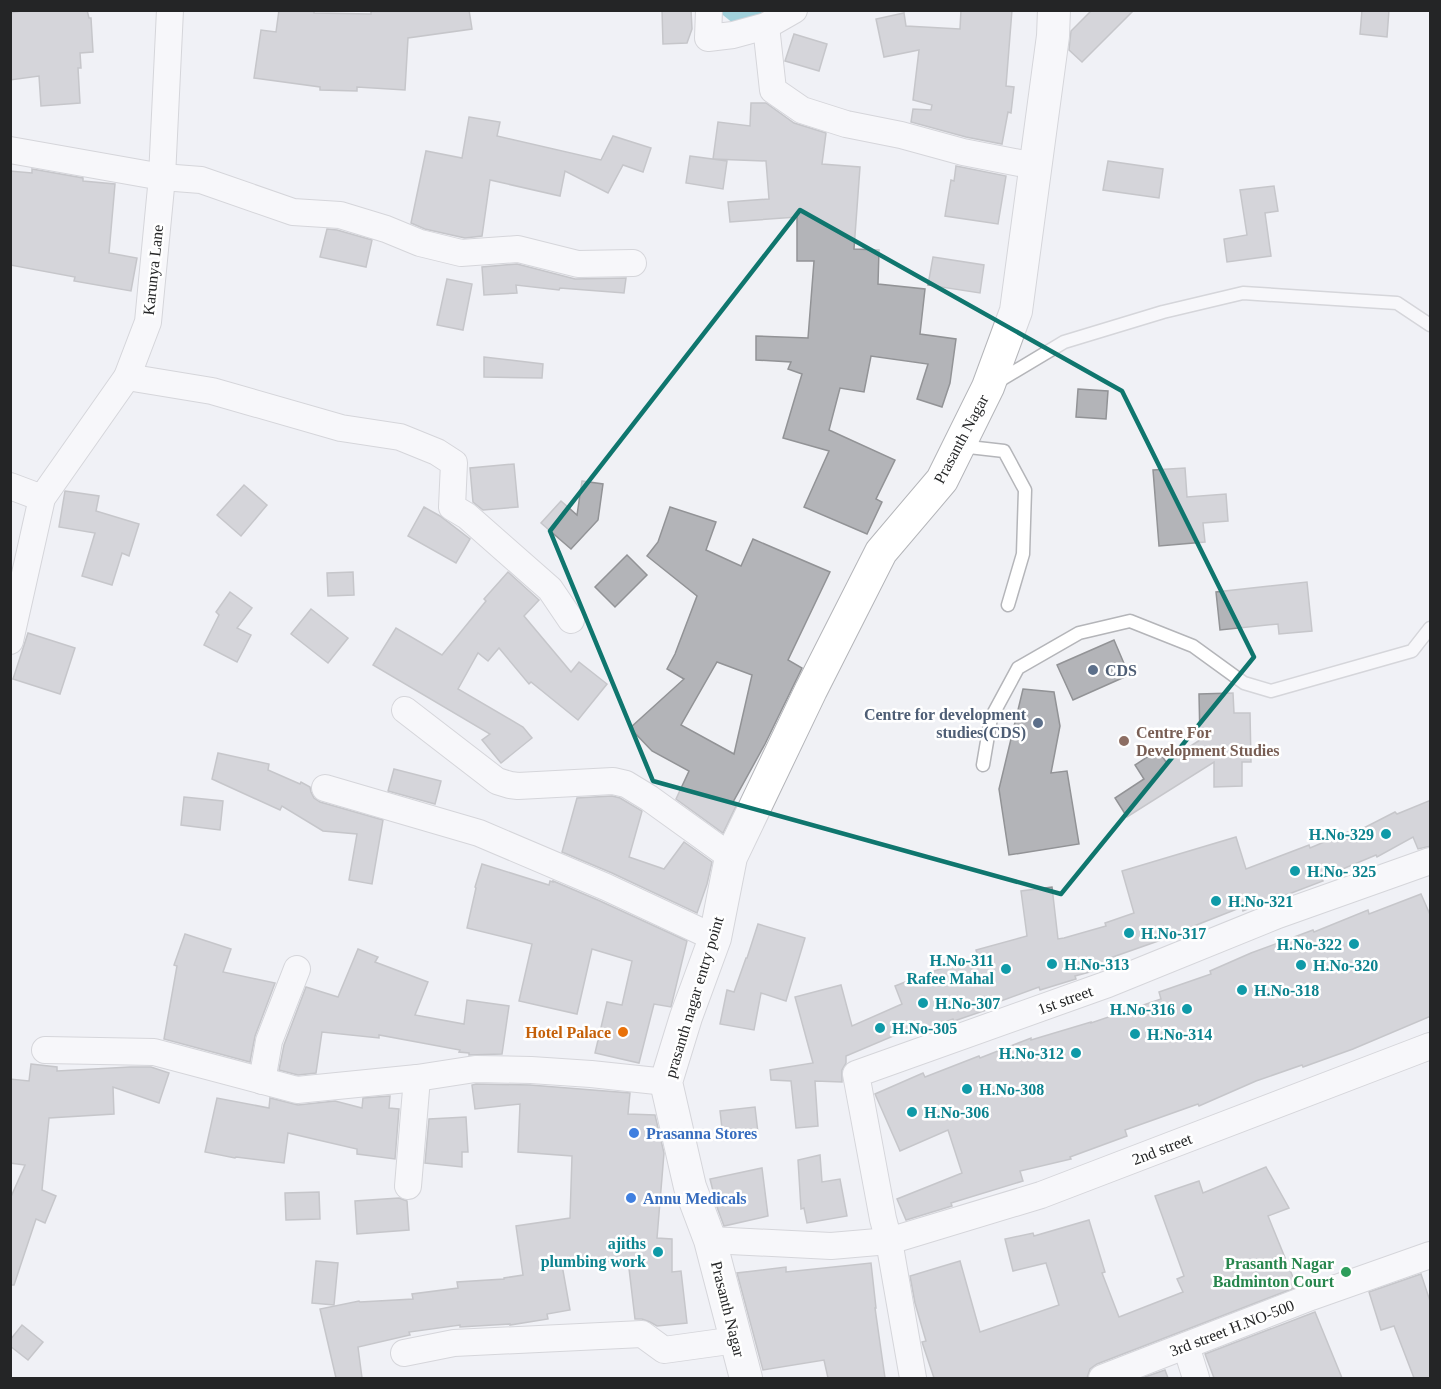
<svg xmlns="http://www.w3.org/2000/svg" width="1441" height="1389" font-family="'Times New Roman',serif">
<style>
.water{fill:#43aabb}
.building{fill:#b3b4b8;stroke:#929396;stroke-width:1.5;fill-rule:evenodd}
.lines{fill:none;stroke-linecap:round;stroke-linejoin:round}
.service-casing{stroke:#b4b5b9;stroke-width:15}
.minor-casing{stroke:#b4b5b9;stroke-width:28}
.tertiary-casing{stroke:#b4b5b9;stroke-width:34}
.service{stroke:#fff;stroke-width:12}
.minor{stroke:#fff;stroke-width:26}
.tertiary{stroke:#fff;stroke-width:32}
.marked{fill:none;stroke:#0f766e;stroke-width:4.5;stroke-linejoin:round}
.service-dot{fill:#5c6f8a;stroke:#fff;stroke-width:2}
.education-dot{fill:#8d6e63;stroke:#fff;stroke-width:2}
.culture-dot{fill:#0f9aa8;stroke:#fff;stroke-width:2}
.food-dot{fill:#e8710a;stroke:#fff;stroke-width:2}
.shop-dot{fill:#3f7fe0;stroke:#fff;stroke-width:2}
.leisure-dot{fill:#2e9e5b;stroke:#fff;stroke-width:2}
.labels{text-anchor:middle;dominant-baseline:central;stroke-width:5;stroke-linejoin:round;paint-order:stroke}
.street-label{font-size:16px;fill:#242526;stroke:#fff}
.service-label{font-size:16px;font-weight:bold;fill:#4e5e75;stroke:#fff;text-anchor:start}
.education-label{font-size:16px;font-weight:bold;fill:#785e54;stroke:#fff;text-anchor:start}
.culture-label{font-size:16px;font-weight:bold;fill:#0d838f;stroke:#fff;text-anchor:start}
.food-label{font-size:16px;font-weight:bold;fill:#c56008;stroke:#fff;text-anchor:end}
.shop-label{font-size:16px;font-weight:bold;fill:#366cbe;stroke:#fff;text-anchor:start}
.leisure-label{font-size:16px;font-weight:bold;fill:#27864d;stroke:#fff;text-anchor:end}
</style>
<rect width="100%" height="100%" fill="#f0f1f5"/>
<!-- water -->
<path class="water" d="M718,11H784L734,24Z"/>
<!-- building -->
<g class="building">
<path d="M27,10H87L89,18H91L93,52L80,53L81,68H78L80,103L41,106L39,76L10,80V13Z"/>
<path d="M279,10H314V13L371,14V10H469L472,29L408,38L405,90L357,87V91L320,90V87L254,78L261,30L276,32Z"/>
<path d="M662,10H691L692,29L687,43L663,44Z"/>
<path d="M961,10H1012L1006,86L1014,87L1011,113L1008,112L1002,144L966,137L911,122L913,109L931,110L932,105L913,100L919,50L884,57L876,19L904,13L906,26L960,29Z"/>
<path d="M1092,10H1134L1082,62L1069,50L1071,31Z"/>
<path d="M1362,10H1389L1387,37L1360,34Z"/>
<path d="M794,34L827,44L819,71L785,61Z"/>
<path d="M751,103H766L794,123L826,133L822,164L860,167L854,249L879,250L878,284L925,289L920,334L956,339L950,383L942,407L917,399L928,364L871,356L864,392L840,388L829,430L895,460L876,499L882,502L867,534L804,507L829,451L783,438L802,374L788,369L791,362L756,360V336L808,338L814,261H797V217L730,222L728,202L769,199L766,161L713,159L718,122L750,126Z"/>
<path d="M469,117L500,122L497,136L601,160L613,136L651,148L643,172L623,165L608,193L565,171L560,196L490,180L482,236L465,238L456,236L425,229L411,223L426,151L462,158Z"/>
<path d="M690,156L727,161L723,189L686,183Z"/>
<path d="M1108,161L1163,169L1159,198L1103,190Z"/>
<path d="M956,166L1006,176L998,224L945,216L951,180L954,181Z"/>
<path d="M32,169L83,178V181L115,184L109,253L137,258L131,291L74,281L75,277L10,265V171L32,173Z"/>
<path d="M1274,186L1278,211L1265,213L1271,256L1227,262L1224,239L1247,235L1240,190Z"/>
<path d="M327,229L337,230L372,240L366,267L320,257Z"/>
<path d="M933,257L984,265L980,293L928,285Z"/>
<path d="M517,264L575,279L626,278L624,293L560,288L559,290L516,285L517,293L484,295L482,267Z"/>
<path d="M447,279L472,284L463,330L437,325Z"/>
<path d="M484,357L543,364L542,378L484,377Z"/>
<path d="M1078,389L1108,391L1106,419L1076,417Z"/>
<path d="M514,464L518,507L483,510L473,502L470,468Z"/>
<path d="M1185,468L1187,497L1226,494L1228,521L1203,523L1205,542L1159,546L1153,470Z"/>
<path d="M582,481L603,484L598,520L571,549L541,523L561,501L577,515Z"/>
<path d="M244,485L267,505L241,536L217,515Z"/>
<path d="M65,491L99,496L96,511L139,524L129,556L122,553L112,585L82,576L95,533L59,527Z"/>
<path d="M424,507L440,516L470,539L456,563L408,536Z"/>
<path d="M670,507L716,522L706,550L741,566L753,539L830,572L788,660L802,668L765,744L732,804L736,806L723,833L676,799L689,771L652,751L630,728L684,679L667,669L675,654L697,596L647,556L658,542ZM717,662L752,675L734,754L681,725Z"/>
<path d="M627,555L647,575L615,607L595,587Z"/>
<path d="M353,572L354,595L328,596L327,573Z"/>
<path d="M508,572L539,600L524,616L571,672L579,662L607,684L578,720L531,682L529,684L499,648L488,661L478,653L458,689L523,727L532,738L501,763L482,740L490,734L373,665L396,628L442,655L486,601L484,599Z"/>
<path d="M1307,582L1312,631L1279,634L1278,624L1220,630L1216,592Z"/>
<path d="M230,592L252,608L237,628L251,635L237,662L204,645L219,615L216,612Z"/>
<path d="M311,609L348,638L328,663L291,634Z"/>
<path d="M28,633L75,648L60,694L13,679Z"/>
<path d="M1114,640L1129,675L1073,700L1057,665Z"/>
<path d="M1023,689L1054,692L1060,726L1051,773L1067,771L1079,844L1009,855L999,789Z"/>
<path d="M1233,693L1234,713H1250L1251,762H1242V786L1214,787V762L1127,817L1115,798L1144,779L1135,765L1158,750L1166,762L1200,740L1199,694Z"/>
<path d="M218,753L269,764L268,770L300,784L301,782L310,787L311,792L314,798L320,802L383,820L372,884L349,880L357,834L323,831L282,806L280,810L212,779Z"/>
<path d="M394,769L441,781L435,804L388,791Z"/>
<path d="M612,796L620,798L642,811L629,857L664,869L684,842L712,862L707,884L697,913L612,873L562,852L577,798Z"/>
<path d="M184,797L223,801L220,830L181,825Z"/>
<path d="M1431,800V846L1418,849L1413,837L1377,857L1376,855L1321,878L1323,881L1281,897L1280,895L1243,911L1242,907L1194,926L1195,928L1110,958L1112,966L1075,976L1076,979L1040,990L1039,987L990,1005L992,1008L954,1021L953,1019L914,1034L912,1028L846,1056V1063L842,1070V1082L815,1081L818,1126L796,1128L791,1081L771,1080L770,1070L813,1063L795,997L841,985L852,1026L902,1004L895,986L931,972L978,957L976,950L1027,936L1021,891L1052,887L1058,939L1064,938L1106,926L1105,923L1134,913L1122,871L1236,837L1246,869L1309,845L1310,848L1355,829L1356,832L1395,812L1397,814Z"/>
<path d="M482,864L549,885L550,881L553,882V881L600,901L687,941L671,1007L654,1004L639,1063L595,1053L607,1002L622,1005L632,961L592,949L577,1014L519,1001L532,944L467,928L476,888L475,887Z"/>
<path d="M1421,894L1431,917V1016L1353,1049L1303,1067L1302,1065L1256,1081L1199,1106L1198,1104L1125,1130L1127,1136L1070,1157L1071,1159L1020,1171L1023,1181L951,1203L952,1206L906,1220L897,1199L962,1173L948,1130L900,1151L875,1094L923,1073L925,1077L979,1056L980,1058L1031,1038V1040L1091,1022V1023L1161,999L1159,992L1211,974L1210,971L1251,953L1313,930L1314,932L1368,910L1369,914Z"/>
<path d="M758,924L805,938L786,1001L761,993L754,1030L720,1024L727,990L734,992L746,958H747Z"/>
<path d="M185,934L231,949L223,972L275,983L255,1036L250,1062L164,1039L177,966L174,965Z"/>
<path d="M358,949L378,957L375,962L428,982L415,1015L464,1024L467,1000L509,1006L502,1054L469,1055V1053L459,1052L460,1050L379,1035V1038L322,1032L316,1073L298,1075L279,1070L284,1045L306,987L338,997Z"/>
<path d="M31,1064L57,1067V1071L130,1067H151L169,1073L159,1103L113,1087L114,1114L49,1118L42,1190L56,1196L45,1223L36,1219L14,1285H10V1199L25,1165L10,1163V1079L29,1081Z"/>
<path d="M476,1084L530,1085L630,1093L628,1114L655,1115L664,1153L657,1238L672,1239V1272L681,1271L687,1323L657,1326L650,1322L642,1319H635L628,1260L562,1265L570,1310L547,1314L548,1319L510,1325V1324L460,1327V1325L409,1332L410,1335L358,1347L362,1378H336L320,1309L359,1301L360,1302L413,1299L412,1294L458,1288L457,1282L504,1279V1278L523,1275L516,1226L570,1218L572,1156L518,1152L520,1104L475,1109L472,1085Z"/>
<path d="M390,1096L389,1108L399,1109L395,1159L357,1154V1149L288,1133L284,1163L236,1157L235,1158L205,1152L217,1098L269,1108L270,1098L298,1105L335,1101L362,1108L363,1098Z"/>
<path d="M755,1107L758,1133L723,1137L720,1111Z"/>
<path d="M466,1117L468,1152H462V1167L425,1163L429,1119Z"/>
<path d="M820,1155L822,1182L840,1179L847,1216L807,1223L804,1208L801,1209L798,1160Z"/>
<path d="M1266,1167L1289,1208L1268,1216L1297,1287L1097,1364L1090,1369L1087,1378H934L922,1342L926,1341L915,1303L910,1276L960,1261L980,1332L1059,1305L1046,1263L1013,1271L1005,1239L1033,1233L1034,1236L1089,1220L1105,1272L1102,1273L1119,1317L1183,1292L1177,1279L1184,1276L1155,1196L1199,1181L1203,1193Z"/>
<path d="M762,1168L768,1216L724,1226L717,1207L710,1179Z"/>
<path d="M319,1192L320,1219L286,1220L285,1193Z"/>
<path d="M399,1198L407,1201L409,1230L357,1234L355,1201Z"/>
<path d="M316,1261L338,1263L334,1305L312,1303Z"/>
<path d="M871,1263L876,1308H875L885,1378H828L824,1360L763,1370L737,1273L786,1267V1272Z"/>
<path d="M1421,1274L1431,1304V1378H1414L1394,1326L1381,1330L1369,1292Z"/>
<path d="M1315,1312L1342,1378H1214L1205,1354Z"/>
<path d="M22,1325L43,1342L28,1360L10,1346V1340Z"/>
<path d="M1165,1370L1168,1378H1142Z"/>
</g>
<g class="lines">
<defs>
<g id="service">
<path d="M997,382L1064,342L1163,312L1243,293L1397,303L1430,325"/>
<path d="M960,446L1004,451L1025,490L1023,554L1008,605"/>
<path d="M983,765L991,718L1018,668L1079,633L1130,621L1193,646L1244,683L1271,691L1412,651L1430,628"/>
</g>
<g id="minor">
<path d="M709,10L708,38L733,35L766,26L794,10"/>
<path d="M766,26L773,90L802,110L846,124L901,135L963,152L1035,166"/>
<path d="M10,150L162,177L201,180L293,212L340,215L386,229L420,243L461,253L518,249L578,264L633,263"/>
<path d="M127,377L212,391L341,428L400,437L437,452L454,463L452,507L467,516L550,589L571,620"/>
<path d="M10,486L42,498"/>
<path d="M10,641L42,498L127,377L148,322L162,177L170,10"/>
<path d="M405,710L497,781L510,785L518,786L613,781L626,784L649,798L731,857"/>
<path d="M325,788L479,833L606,887L715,938"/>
<path d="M45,1050L154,1052L297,1090L417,1078L475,1069L531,1070L591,1074L666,1082"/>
<path d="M262,1081L269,1041L297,969"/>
<path d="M408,1186L417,1078"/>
<path d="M710,1240L831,1246L889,1241L1041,1195L1430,1046"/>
<path d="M1186,1346L1196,1378"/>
<path d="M404,1353L454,1343L642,1334L664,1350L736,1340"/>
<path d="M913,1378L889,1241L883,1219L856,1074L1108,984L1278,915L1430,861"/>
<path d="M1102,1378L1311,1297L1430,1255"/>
</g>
<path id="tertiary" d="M746,1378L710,1240L690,1187L666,1082L686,1017L715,938L731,857L811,690L881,552L942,480L988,387L1016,311L1053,36L1054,10"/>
</defs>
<!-- service casing -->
<use href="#service" class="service-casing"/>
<!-- minor casing -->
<use href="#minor" class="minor-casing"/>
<!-- tertiary casing -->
<use href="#tertiary" class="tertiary-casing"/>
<!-- service -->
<use href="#service" class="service"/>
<!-- minor -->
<use href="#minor" class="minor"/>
<!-- tertiary -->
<use href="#tertiary" class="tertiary"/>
</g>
<!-- marked area -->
<path d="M0 0H1441V1389H0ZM800,210L1122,391L1254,657L1061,894L653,781L550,531Z" fill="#f0f1f5" fill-opacity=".55" fill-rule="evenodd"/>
<path class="marked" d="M800,210L1122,391L1254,657L1061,894L653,781L550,531Z"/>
<!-- markers -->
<g class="service-dot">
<circle cx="1093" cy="670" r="6"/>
<circle cx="1038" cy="723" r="6"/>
</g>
<circle class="education-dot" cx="1124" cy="741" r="6"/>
<g class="culture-dot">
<circle cx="1386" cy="834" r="6"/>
<circle cx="1295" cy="871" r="6"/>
<circle cx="1216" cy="901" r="6"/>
<circle cx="1129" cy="933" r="6"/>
<circle cx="1354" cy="944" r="6"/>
<circle cx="1052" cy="964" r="6"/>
<circle cx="1301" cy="965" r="6"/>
<circle cx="1006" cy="969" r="6"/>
<circle cx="1242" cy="990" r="6"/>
<circle cx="923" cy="1003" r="6"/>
<circle cx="1187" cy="1009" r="6"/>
<circle cx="880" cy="1028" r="6"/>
<circle cx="1135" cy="1034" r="6"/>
<circle cx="1076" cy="1053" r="6"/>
<circle cx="967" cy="1089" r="6"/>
<circle cx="912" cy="1112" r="6"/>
<circle cx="658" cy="1252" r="6"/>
</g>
<circle class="food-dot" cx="623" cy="1032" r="6"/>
<g class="shop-dot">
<circle cx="634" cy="1133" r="6"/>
<circle cx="631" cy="1198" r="6"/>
</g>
<circle class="leisure-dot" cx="1346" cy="1272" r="6"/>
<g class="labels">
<!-- street labels -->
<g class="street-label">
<text transform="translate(153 270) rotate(-84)">Karunya Lane</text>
<text transform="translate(961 439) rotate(-62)">Prasanth Nagar</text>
<text transform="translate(694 997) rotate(-73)">prasanth nagar entry point</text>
<text transform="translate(1065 1000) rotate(-20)">1st street</text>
<text transform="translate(1162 1149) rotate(-21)">2nd street</text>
<text transform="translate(728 1309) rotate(76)">Prasanth Nagar</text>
<text transform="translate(1232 1328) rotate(-21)">3rd street H.NO-500</text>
</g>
<!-- service labels -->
<g class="service-label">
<text x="1105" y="670">CDS</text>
<text x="1026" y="714" text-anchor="end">Centre for development<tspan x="1026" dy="18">studies(CDS)</tspan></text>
</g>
<!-- education labels -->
<g class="education-label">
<text x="1136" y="732">Centre For<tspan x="1136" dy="18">Development Studies</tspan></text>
</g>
<!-- culture labels -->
<g class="culture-label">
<text x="1374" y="834" text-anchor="end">H.No-329</text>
<text x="1307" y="871">H.No- 325</text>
<text x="1228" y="901">H.No-321</text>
<text x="1141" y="933">H.No-317</text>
<text x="1342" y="944" text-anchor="end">H.No-322</text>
<text x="994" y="960" text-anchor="end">H.No-311<tspan x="994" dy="18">Rafee Mahal</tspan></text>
<text x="1064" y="964">H.No-313</text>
<text x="1313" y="965">H.No-320</text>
<text x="1254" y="990">H.No-318</text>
<text x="935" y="1003">H.No-307</text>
<text x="1175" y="1009" text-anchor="end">H.No-316</text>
<text x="892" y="1028">H.No-305</text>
<text x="1147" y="1034">H.No-314</text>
<text x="1064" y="1053" text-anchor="end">H.No-312</text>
<text x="979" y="1089">H.No-308</text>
<text x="924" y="1112">H.No-306</text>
<text x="646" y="1243" text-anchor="end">ajiths<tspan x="646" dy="18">plumbing work</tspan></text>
</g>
<!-- food labels -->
<g class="food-label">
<text x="611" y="1032">Hotel Palace</text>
</g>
<!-- shop labels -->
<g class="shop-label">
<text x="646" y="1133">Prasanna Stores</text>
<text x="643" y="1198">Annu Medicals</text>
</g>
<!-- leisure labels -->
<g class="leisure-label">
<text x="1334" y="1263">Prasanth Nagar<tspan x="1334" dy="18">Badminton Court</tspan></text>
</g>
</g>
<!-- border -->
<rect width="1441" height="1389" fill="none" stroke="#242526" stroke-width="24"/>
</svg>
